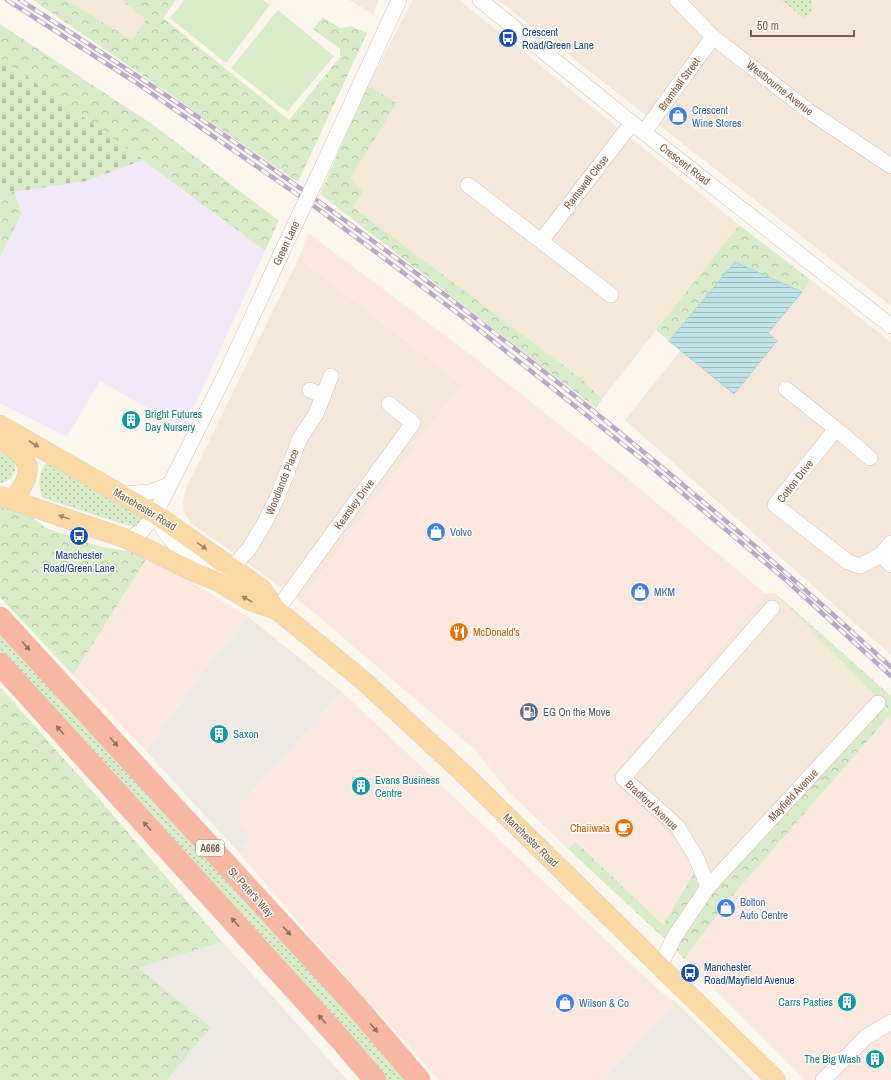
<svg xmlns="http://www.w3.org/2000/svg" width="891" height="1080" font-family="'Archivo Narrow',sans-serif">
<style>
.residential{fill:#f5e8da}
.commercial{fill:#fde8e0}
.industrial{fill:#efe9e4}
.education{fill:#f3e8fa}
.grass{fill:url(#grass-dots)}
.forest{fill:url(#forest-crowns)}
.cemetery{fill:url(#cemetery-stones)}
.garden{fill:#d8ecc9}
.water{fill:url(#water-rules);stroke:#a5d3da}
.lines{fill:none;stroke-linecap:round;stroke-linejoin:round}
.minor-casing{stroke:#d1beb0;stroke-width:16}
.major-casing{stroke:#dad1cd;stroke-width:20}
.highway-casing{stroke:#dad1cd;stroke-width:23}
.minor{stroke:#fff;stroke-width:15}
.major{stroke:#fbd9a5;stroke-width:19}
.highway{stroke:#f7b7a3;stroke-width:22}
.rail-casing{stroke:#b9a8c9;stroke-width:4.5}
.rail{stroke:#fffaf3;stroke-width:3;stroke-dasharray:9;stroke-linecap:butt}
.minor-bridge-casing{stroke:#d1beb0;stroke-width:16;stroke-linecap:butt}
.minor-bridge{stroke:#fff;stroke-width:15}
.oneway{fill:#a18267}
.oneway2{fill:#936e5e}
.labels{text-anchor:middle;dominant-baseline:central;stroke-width:3;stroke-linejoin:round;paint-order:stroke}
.shield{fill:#fffaf3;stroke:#a28b7f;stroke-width:1}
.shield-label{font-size:10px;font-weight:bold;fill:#7a5c4d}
.transit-label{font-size:11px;fill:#164399;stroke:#fffaf3;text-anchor:start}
.street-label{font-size:11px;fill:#7a5c4d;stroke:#fffaf3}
.shop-label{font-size:11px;fill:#366cbe;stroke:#fffaf3;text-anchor:start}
.culture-label{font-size:11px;fill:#0d838f;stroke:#fffaf3;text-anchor:start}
.food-label{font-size:11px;fill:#c56008;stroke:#fffaf3;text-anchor:start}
.service-label{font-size:11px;fill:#4e5e75;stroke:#fffaf3;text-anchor:start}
</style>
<defs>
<pattern id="grass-dots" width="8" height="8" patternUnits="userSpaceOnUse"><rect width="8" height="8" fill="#d8ecc9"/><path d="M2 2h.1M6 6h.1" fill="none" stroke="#b4c2a5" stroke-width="1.8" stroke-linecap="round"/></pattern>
<pattern id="forest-crowns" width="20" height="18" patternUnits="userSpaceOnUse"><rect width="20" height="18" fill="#d8ecc9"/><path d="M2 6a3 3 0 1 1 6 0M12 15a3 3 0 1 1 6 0" fill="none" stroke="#b4c2a5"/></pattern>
<pattern id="cemetery-stones" width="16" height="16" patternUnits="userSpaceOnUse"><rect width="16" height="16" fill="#d8ecc9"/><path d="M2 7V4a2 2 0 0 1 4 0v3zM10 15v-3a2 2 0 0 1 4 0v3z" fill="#b4c2a5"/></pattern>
<pattern id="water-rules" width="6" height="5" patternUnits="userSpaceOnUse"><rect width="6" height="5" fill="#bfe3e8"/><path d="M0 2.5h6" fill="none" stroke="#a0bbbe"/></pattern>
</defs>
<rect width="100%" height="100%" fill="#fdf6ec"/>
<!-- residential -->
<g class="residential">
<path d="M67,0H122L147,20L132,40Z"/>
<path d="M349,0H379L373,14Z"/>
<path d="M413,0H459L739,225L602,399L583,380L353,207L350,178L396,103L368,85Z"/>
<path d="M498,0H891V306Z"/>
<path d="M299,258L462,384L300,601L190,522L184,512L183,503L185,490Z"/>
<path d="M811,280L891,342V655L625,420L681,350L734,393L777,341L768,334Z"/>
<path d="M774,592L883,704L711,892L610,777L766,594Z"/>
</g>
<!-- commercial -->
<g class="commercial">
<path d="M308,233L479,361L616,469L766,594L610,776L676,841L690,857L695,871L663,926L575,841L568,849L508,791L474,749L300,601L462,384L299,258Z"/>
<path d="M149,555L248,617L205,669L146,751L73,675Z"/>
<path d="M342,692L662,993L677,1003L603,1080H439L318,945L239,853L251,839L240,824V805Z"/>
<path d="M891,714V1080H805L684,959L728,901Z"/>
</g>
<!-- industrial -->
<g class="industrial">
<path d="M248,617L342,692L240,805V824L251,839L239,853L146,751L205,669Z"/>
<path d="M222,942L265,988L347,1080H167L211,1027L139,968Z"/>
<path d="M677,1003L754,1080H603Z"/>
</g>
<!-- education -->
<path class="education" d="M143,160L265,251L184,429L100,381L67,437L0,403V257L22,213L14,191L87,181Z"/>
<!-- grass -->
<g class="grass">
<path d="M781,0H812L813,11L804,18Z"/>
<path d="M0,445C4,449 11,454 13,459C19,471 12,482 0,483Z"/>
<path d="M49,460L139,513L143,519L142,523L134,526L126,525L43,498C37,484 38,471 49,460Z"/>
<path d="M0,628L357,1023L405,1080H386L0,651Z"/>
</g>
<!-- forest -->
<g class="forest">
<path d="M33,0H67L132,40L146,20L122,0H176L163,18L289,120L340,57V49L313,29L323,17L340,28L351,26L367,33L298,182Z"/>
<path d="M0,24L155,126L279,221L265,251L143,160L16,69L0,63Z"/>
<path d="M368,85L397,103L350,178L363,192L353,207L583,380L602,399L596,408L320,194Z"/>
<path d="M14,191L22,213L0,257V194Z"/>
<path d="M739,225L811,280L802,292L735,262L669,341L656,330Z"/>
<path d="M0,504L25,512L46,528L98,546L149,555L73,675L0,597Z"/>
<path d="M774,592L891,696V714L728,901L684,959L674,948L711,892L883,704Z"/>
<path d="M0,687L89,787L222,942L139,968L211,1027L167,1080H0Z"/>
<path d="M575,841L663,925L695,871L701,887L666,940L568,849Z"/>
</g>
<!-- cemetery -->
<path class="cemetery" d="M0,63L16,69L143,160L87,181L0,194Z"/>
<!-- garden -->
<g class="garden">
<path d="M184,0H263L270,5L226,63L170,18Z"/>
<path d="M278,10L334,56L287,112L231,68Z"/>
</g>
<!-- water -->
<path class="water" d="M735,262L802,292L768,333L777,341L734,394L669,341Z"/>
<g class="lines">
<defs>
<g id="minor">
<path d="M480,0L632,123L891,326"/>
<path d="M677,0L713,37L810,112L891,166"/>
<path d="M644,132L713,37"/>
<path d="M318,176L399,0"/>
<path d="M468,185L611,295"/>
<path d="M541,241L632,123"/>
<path d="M786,389L836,429"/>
<path d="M310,390L323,396"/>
<path d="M870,458L836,429L775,505L848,562L860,566L881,555L891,543"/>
<path d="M120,494L150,492L169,485"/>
<path d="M155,514C168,545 194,561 219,582L249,549L265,522L278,496L300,438L316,414L331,376"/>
<path d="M127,539L141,532L155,514L228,369L287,241"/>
<path d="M881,555L891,565"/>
<path d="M277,610L413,423L389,404"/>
<path d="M708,887L696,857L677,826L623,778L772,608"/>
<path d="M660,965L675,936L708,887L878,703"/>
<path d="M823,1080L866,1037L891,1022"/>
</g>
<g id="major">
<path d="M0,425L155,514L261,588L277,610L366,683L466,776L776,1080"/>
<path d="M0,438C30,460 38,467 13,500"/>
<path d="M0,496L127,539L194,572L219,582L250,601L277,610"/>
</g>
<g id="highway">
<path d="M0,618L356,1006L419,1080"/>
<path d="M0,664L341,1040L375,1080"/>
</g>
</defs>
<!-- minor casing -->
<use href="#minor" class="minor-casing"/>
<!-- major casing -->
<use href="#major" class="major-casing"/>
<!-- highway casing -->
<use href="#highway" class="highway-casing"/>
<!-- minor -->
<use href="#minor" class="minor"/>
<!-- major -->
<use href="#major" class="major"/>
<!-- highway -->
<use href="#highway" class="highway"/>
<defs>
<g id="rail">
<path d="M7,0L135,82L318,209L468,321L644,461L787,581L891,676"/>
<path d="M20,0C329,195 621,420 891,667"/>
</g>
</defs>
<!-- rail casing -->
<use href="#rail" class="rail-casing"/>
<!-- rail -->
<use href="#rail" class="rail"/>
<defs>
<path id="minor-bridge" d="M287,241L318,176"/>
</defs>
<!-- minor-bridge casing -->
<use href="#minor-bridge" class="minor-bridge-casing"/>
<!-- minor-bridge -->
<use href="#minor-bridge" class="minor-bridge"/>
</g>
<!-- one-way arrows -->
<defs><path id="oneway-solid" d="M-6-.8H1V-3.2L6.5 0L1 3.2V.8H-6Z"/></defs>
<g class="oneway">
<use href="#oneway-solid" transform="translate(34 444) rotate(30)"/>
<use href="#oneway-solid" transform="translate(64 517) rotate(-161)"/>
<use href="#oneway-solid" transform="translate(202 546) rotate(34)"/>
<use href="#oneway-solid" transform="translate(247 599) rotate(-150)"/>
</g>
<g class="oneway2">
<use href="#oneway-solid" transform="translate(26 646) rotate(48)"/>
<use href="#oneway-solid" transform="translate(60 730) rotate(-132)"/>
<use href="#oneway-solid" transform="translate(114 742) rotate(48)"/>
<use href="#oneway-solid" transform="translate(147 826) rotate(-132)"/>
<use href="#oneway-solid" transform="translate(235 922) rotate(-132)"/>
<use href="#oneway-solid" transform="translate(287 931) rotate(48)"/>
<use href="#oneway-solid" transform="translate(322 1019) rotate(-132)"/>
<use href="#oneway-solid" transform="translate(374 1028) rotate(49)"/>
</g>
<!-- icons -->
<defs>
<symbol id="bus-disc" viewBox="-11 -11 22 22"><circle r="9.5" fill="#1a4fb4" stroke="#fffaf3"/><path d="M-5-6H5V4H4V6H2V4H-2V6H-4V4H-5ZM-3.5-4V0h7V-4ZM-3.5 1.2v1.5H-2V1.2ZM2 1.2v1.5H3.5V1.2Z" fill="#fff"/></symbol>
<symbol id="shop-disc" viewBox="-11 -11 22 22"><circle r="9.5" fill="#3f7fe0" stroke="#fffaf3"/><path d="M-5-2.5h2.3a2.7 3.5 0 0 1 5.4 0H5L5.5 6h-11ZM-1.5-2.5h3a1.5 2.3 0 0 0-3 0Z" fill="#fff"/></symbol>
<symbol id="building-disc" viewBox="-11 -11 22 22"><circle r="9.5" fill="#0f9aa8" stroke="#fffaf3"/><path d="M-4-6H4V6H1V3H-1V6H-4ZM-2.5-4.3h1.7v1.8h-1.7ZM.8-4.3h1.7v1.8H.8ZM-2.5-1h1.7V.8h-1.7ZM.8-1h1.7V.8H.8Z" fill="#fff"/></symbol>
<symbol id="restaurant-disc" viewBox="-11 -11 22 22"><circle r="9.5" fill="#e8710a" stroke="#fffaf3"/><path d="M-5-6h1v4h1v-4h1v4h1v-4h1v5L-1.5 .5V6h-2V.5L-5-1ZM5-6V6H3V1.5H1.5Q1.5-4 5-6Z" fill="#fff"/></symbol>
<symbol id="fuel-disc" viewBox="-11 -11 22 22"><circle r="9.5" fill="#5c6f8a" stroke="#fffaf3"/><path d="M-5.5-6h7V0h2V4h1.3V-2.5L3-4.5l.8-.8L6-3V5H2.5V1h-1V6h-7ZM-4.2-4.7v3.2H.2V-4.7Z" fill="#fff"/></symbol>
<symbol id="cafe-disc" viewBox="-11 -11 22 22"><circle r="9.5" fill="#e8710a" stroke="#fffaf3"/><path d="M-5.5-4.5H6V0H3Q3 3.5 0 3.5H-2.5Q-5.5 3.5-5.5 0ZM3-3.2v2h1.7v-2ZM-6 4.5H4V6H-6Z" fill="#fff"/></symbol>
</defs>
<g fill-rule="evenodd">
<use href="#bus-disc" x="497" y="27" width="22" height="22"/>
<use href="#shop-disc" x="667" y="105" width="22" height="22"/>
<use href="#building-disc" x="120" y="409" width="22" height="22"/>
<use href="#shop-disc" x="425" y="521" width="22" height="22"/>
<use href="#bus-disc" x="68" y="525" width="22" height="22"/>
<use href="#shop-disc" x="629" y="581" width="22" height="22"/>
<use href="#restaurant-disc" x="448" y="621" width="22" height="22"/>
<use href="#fuel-disc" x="518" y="701" width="22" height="22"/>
<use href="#building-disc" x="208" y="723" width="22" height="22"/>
<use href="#building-disc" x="350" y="775" width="22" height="22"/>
<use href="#cafe-disc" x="613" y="817" width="22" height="22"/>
<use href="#shop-disc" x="715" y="897" width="22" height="22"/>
<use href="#bus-disc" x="679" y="962" width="22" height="22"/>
<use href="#building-disc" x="836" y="991" width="22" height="22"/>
<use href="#shop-disc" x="554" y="992" width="22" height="22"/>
<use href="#building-disc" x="864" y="1048" width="22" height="22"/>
</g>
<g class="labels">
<!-- shield labels -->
<rect class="shield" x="196" y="840" width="28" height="16" rx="3"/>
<g class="shield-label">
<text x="210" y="848">A666</text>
</g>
<!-- transit labels -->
<g class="transit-label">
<text x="522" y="32">Crescent<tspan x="522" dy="13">Road/Green Lane</tspan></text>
<text x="79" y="555" text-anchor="middle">Manchester<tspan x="79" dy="13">Road/Green Lane</tspan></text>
<text x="704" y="967">Manchester<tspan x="704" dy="13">Road/Mayfield Avenue</tspan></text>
</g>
<!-- street labels -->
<g class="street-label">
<text transform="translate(679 84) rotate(-54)">Bramhall Street</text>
<text transform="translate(780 88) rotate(38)">Westbourne Avenue</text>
<text transform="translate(685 164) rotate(38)">Crescent Road</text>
<text transform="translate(586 182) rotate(-52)">Ramswell Close</text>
<text transform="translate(286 243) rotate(-65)">Green Lane</text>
<text transform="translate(795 481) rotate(-52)">Cotton Drive</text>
<text transform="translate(282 482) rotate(-68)">Woodlands Place</text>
<text transform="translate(354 504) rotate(-54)">Kearsley Drive</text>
<text transform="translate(145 509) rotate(31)">Manchester Road</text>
<text transform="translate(793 795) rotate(-47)">Mayfield Avenue</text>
<text transform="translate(652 805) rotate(43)">Bradford Avenue</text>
<text transform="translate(531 840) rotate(44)">Manchester Road</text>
<text transform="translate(251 892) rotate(48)">St. Peter's Way</text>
</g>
<!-- shop labels -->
<g class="shop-label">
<text x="692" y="110">Crescent<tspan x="692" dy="13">Wine Stores</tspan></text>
<text x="450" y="532">Volvo</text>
<text x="654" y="592">MKM</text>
<text x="740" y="902">Bolton<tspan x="740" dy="13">Auto Centre</tspan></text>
<text x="579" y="1003">Wilson &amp; Co</text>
</g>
<!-- culture labels -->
<g class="culture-label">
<text x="145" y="414">Bright Futures<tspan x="145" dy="13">Day Nursery</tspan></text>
<text x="233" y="734">Saxon</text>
<text x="375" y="780">Evans Business<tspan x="375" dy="13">Centre</tspan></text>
<text x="833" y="1002" text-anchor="end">Carrs Pasties</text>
<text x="861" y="1059" text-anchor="end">The Big Wash</text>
</g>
<!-- food labels -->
<g class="food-label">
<text x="473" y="632">McDonald's</text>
<text x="610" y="828" text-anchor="end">Chaiiwala</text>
</g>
<!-- service labels -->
<g class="service-label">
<text x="543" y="712">EG On the Move</text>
</g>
</g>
<!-- scale -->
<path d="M751 30v6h103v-6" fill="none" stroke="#7a5c4d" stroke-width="2"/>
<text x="757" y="30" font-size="12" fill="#7a5c4d" stroke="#fffaf3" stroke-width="3" paint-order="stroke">50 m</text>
</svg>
